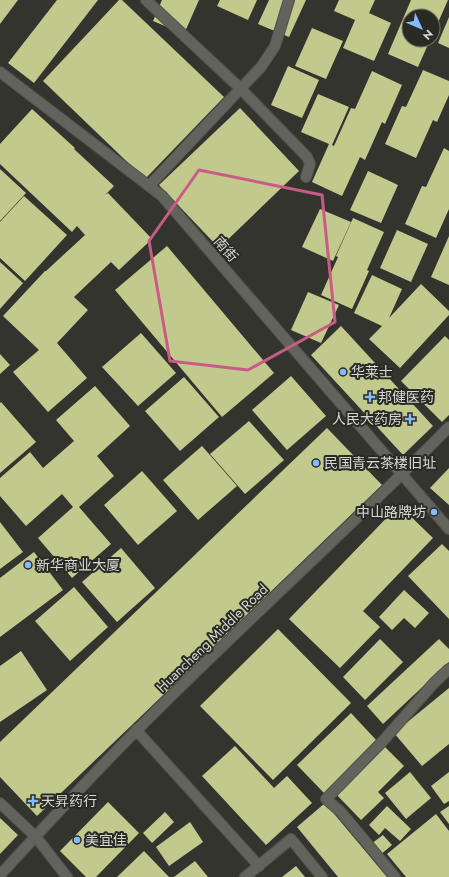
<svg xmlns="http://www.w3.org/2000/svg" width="449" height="877" font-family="Jost,'Noto Sans SC',sans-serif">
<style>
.building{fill:#c2c98d}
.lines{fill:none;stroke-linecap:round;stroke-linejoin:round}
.lane-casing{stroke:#50514c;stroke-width:12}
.street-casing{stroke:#50514c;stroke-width:12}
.lane{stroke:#63635d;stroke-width:10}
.street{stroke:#63635d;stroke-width:10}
.marked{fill:none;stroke:#ca5b86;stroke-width:3;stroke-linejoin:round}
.poi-dot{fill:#86bbfb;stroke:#2a2a25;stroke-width:1.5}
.labels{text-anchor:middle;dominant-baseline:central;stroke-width:4;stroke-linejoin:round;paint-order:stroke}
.street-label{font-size:14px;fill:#d8d8d5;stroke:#2a2a25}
.poi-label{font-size:14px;fill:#d8d8d5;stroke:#2a2a25;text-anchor:start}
</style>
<rect width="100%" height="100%" fill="#34342f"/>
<!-- building -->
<g class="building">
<path d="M0,0H18L0,24Z"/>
<path d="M57,0H98L34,83L8,63Z"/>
<path d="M119,0H122L224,97L145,179L43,81Z"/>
<path d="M162,0H199L184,34L153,21Z"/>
<path d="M220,0H257L248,20L217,6Z"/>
<path d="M269,0H306L289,37L258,24Z"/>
<path d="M339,0H375L369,13L391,23L374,61L343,48L355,20L334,11Z"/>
<path d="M411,0H448L433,34V16H409V40H430L418,67L388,54Z"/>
<path d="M449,17V48L438,43Z"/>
<path d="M312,28L343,41L326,79L295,66Z"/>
<path d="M288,66L319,80L302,118L271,105Z"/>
<path d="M423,70L449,81V95L437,122L433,120L416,158L385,144L402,106L406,107Z"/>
<path d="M372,71L402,85L385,124L382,122L365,160L360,157L342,196L312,182L329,144L301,132L318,94L349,107L332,145L334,146L351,108L355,109Z"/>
<path d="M240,108L299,171L219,248L159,185Z"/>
<path d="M32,109L75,148L74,149L114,186L105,195L108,193L152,239L119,270L111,262L74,297L88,310L57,343L87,378L48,412L13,372L39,350L3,316L45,271H46L85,235L77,226L72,232L0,164V144Z"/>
<path d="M444,148L449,151V209L436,238L405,224L422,186L426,187Z"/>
<path d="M0,169L26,193L0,221Z"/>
<path d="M368,171L398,185L381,223L350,210Z"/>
<path d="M24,196L67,235L25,281L0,258V222Z"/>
<path d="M320,209L351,222L333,261L302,247Z"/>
<path d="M353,218L384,232L367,270L369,271L352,309L321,295L338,257L336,256Z"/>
<path d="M397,230L428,244L411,282L380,268Z"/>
<path d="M449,236V285L431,277Z"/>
<path d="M167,246L274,373L222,417L115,290Z"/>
<path d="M0,262L23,283L0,309Z"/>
<path d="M372,275L402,289L389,318L421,284L449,311V315L400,368L369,339L382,326L354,313Z"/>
<path d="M308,292L339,305L321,343L291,330Z"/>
<path d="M341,326L433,426L403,455L311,355Z"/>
<path d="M141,333L176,373L138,406L102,367Z"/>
<path d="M445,336L449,340V415L442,422L401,381Z"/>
<path d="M0,354L10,365L0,374Z"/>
<path d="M291,376L326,416L287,450L252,410Z"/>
<path d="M184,377L219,417L180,451L145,411Z"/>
<path d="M95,386L130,426L97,456L114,476L79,507L111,544L72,578L38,538L73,507L62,494L26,526L0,496V478L30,452L43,468L74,441L56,420Z"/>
<path d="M1,402L36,442L0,473V403Z"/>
<path d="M249,421L284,460L245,494L210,454Z"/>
<path d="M327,428L382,485L37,816L0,777V742Z"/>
<path d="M202,446L237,486L198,520L163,480Z"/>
<path d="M449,468V505L430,488Z"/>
<path d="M142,471L177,511L138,545L104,505Z"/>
<path d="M399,505L433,538L363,611L380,627L340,668L289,619Z"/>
<path d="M0,522L23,552L0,569Z"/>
<path d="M442,544L449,551V619L408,576Z"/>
<path d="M121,548L155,588L117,622L82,582Z"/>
<path d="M34,552L63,590L0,637V578Z"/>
<path d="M74,587L108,627L70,661L35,621Z"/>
<path d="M404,590L429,613L415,628L404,618L392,630L379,617Z"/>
<path d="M278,629L351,703L273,780L200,706Z"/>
<path d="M380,639L403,662L365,700L343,677Z"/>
<path d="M439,639L449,649V662L383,724L367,706Z"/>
<path d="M21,651L47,690L0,722V666Z"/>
<path d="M449,688V744L422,766L394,733Z"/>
<path d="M351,713L378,742L324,793L297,765Z"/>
<path d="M383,745L404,766L378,792L384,798L361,820L335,793Z"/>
<path d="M235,746L274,788L287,776L312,803L266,845L202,776Z"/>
<path d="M410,772L431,798L406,819L385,793Z"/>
<path d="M449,772V801L444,804L431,786Z"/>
<path d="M108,802L139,833L96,877H86L60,851Z"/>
<path d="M325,803L387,877H338L297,827Z"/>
<path d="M387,806L411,829L400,841L385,828L379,835L369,825Z"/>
<path d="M449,806V824L440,812Z"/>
<path d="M165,812L174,822L152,843L143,833Z"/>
<path d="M436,814L449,831V877H406L387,854Z"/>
<path d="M0,818L18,835L0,854Z"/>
<path d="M190,822L203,842L169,866L156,847Z"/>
<path d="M383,835L392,845L380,855L371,844Z"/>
<path d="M144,851L169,877H117Z"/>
<path d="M195,861L208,877H174Z"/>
<path d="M296,866L305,877H282Z"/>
</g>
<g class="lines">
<defs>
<g id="lane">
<path d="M146,0L241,89L307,157L310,164L306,177"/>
<path d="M149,186L261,67L275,46L289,0"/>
<path d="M136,730L259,866"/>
<path d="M245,877L291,839L322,877"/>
<path d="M395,877L341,812L326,799L382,742L434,683L449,669"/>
</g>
<g id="street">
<path d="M0,72L162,196L449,529"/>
<path d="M0,803L36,837L67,877"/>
<path d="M0,875C45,826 89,778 136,731C238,628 347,531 449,427"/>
</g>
</defs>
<!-- lane casing -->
<use href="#lane" class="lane-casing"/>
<!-- street casing -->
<use href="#street" class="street-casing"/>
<!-- lane -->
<use href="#lane" class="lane"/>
<!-- street -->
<use href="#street" class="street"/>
</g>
<!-- marked area -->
<path class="marked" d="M199,170L322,195L335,322L248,370L170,361L149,241Z"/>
<!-- markers -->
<g class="poi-dot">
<circle cx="343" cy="372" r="4"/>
<path d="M368 391h4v4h4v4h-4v4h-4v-4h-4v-4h4z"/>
<path d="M408 413h4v4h4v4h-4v4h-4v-4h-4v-4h4z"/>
<circle cx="316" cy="463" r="4"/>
<circle cx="434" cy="512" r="4"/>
<circle cx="28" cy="565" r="4"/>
<path d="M31 795h4v4h4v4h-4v4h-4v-4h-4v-4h4z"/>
<circle cx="77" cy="840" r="4"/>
</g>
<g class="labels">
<!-- street labels -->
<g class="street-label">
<text transform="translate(226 249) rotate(49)">南街</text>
<text transform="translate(212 638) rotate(-44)">Huancheng Middle Road</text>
</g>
<!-- poi labels -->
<g class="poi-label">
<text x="351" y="372">华莱士</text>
<text x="378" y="397">邦健医药</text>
<text x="402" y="419" text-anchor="end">人民大药房</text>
<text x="324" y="463">民国青云茶楼旧址</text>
<text x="426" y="512" text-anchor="end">中山路牌坊</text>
<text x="36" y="565">新华商业大厦</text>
<text x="41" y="801">天昇药行</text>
<text x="85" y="840">美宜佳</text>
</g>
</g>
<!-- north arrow -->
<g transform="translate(421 28) rotate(134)"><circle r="19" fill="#2a2a25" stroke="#70706b"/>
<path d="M0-3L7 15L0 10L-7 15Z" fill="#86bbfb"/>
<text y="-6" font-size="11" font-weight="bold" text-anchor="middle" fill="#d8d8d5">N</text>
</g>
</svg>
